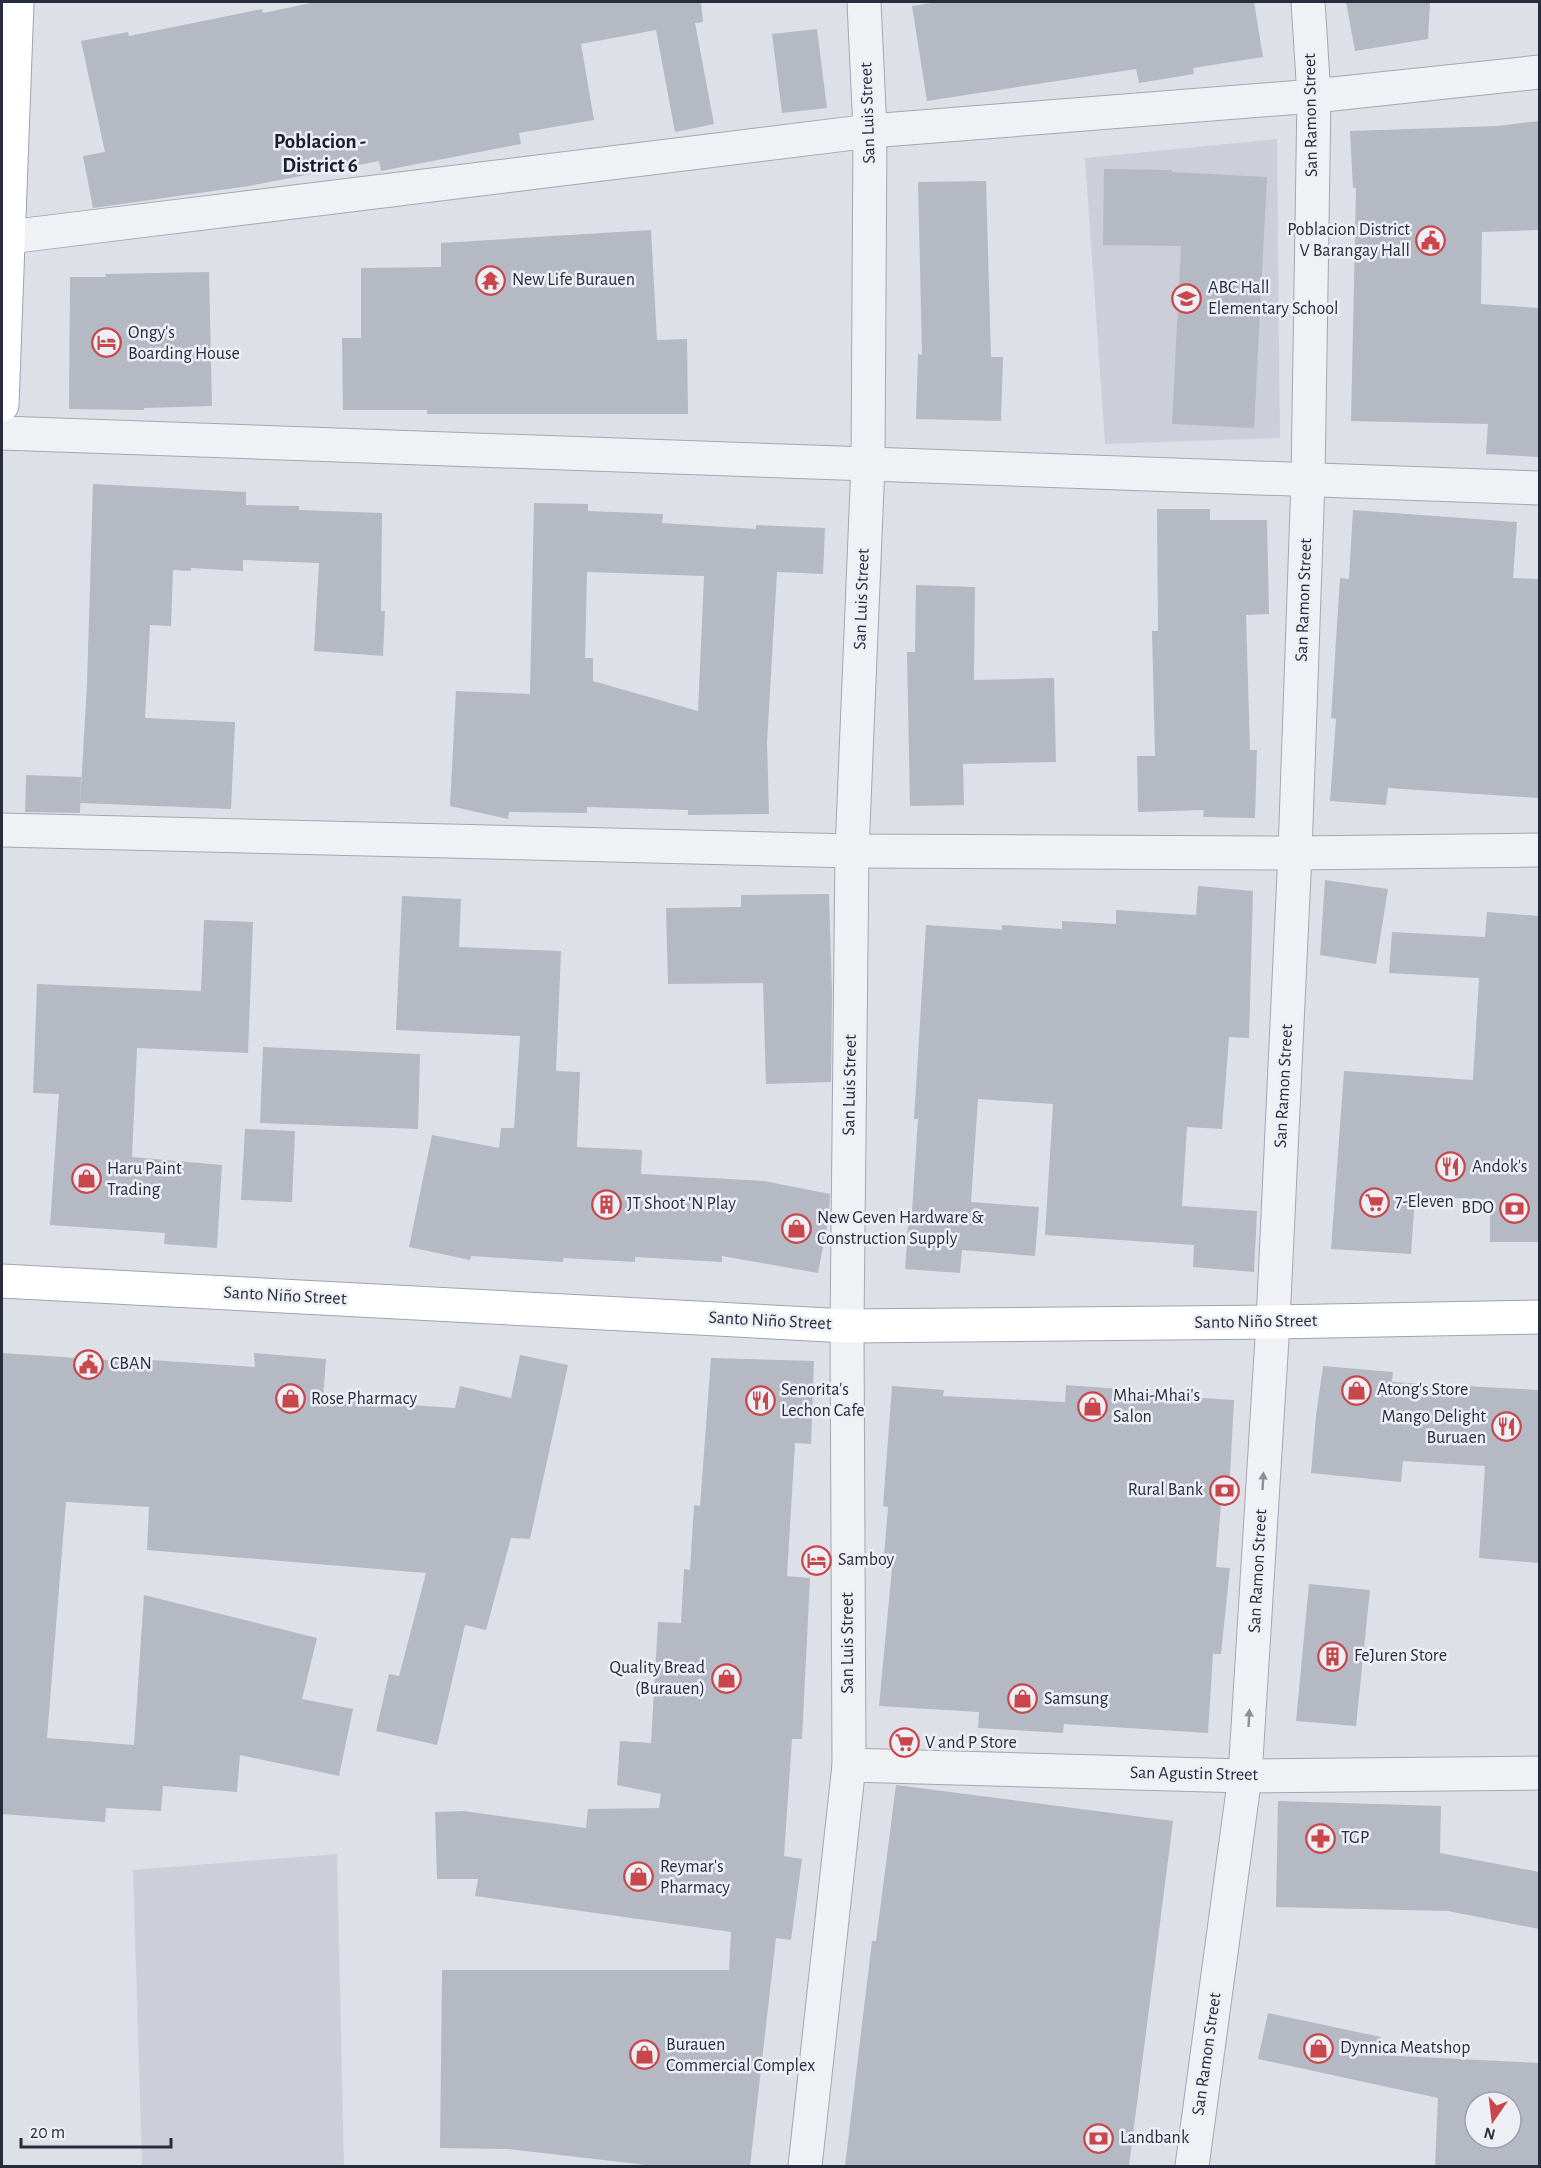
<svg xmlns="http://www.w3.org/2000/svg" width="1541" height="2168" font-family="'Alegreya Sans',sans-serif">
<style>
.built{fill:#cccfd9}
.building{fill:#b5b9c3;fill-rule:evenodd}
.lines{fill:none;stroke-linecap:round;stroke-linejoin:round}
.minor-casing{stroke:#a4a7b1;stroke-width:35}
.major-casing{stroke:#9da3b2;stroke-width:35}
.minor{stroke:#f0f1f5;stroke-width:33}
.major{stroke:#fff;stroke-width:33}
.oneway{fill:#8c8f99}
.labels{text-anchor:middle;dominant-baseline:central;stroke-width:5;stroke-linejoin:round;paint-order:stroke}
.street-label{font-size:18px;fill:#282d3d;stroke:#edeff5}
.poi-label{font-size:18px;fill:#282d3d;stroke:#edeff5;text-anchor:start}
.quarter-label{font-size:21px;font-weight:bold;fill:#1a1e2e;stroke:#edeff5}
</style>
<rect width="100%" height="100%" fill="#dee0e7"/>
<!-- built -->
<g class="built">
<path d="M1277,139L1280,438L1105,444L1085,158Z"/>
<path d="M337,1854L344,2166H142L133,1870Z"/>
</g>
<!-- building -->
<g class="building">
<path d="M316,2H701L703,22L695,23L714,124L675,132L656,30L581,44L594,120L519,133L521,144L381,171L379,161L249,186L93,208L83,156L105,152L81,41L128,32L129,36L262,9L263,13Z"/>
<path d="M938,2H1254L1263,57L1193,68L1194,74L1139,83L1136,69L927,101L912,6Z"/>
<path d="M1346,2H1430L1428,39L1355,51Z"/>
<path d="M817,29L827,108L782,113L772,34Z"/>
<path d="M1539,121V230L1482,232L1481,304L1539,308V457L1486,454L1488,424L1351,421L1356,188H1353L1350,131L1497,126Z"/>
<path d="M1104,169L1172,170V172L1267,177L1254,428L1172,424L1181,246L1103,245Z"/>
<path d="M986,181L991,357H1003L1001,421L916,419L918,354L922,355L918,182Z"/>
<path d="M651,230L657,340L687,339L688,414H427V410H343L342,338H361V268L441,267V243Z"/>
<path d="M209,272L212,406L144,408V410L69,409L70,277H106L105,274Z"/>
<path d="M93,484L246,492V505L299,506V510L382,513L381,611H385L383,656L314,651L319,563L243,560V571L191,568V571L173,570L171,626L150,625L145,718L235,722L231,809L80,803L87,685Z"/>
<path d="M534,503L588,504V511L663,514L662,523L756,529V525L825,528L823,574L777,572L767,742L769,814L688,815V810L587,807V813L509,812L508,819L450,806L456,691L530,694ZM587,572L704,576L698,711L593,681V658H585Z"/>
<path d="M1157,509H1210V520H1267L1269,614L1246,615L1250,750H1257L1255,818L1203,817L1204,810L1138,812L1137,756H1155L1152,631H1158Z"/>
<path d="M1353,510L1517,522L1513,578L1539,579V798L1388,788L1386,805L1330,801L1336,719L1331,718L1340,578L1349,579Z"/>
<path d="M916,585L975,587L974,680L1054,678L1056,762L963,764L964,805L910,806L907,652H915Z"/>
<path d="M26,775L81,777L80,813L25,812Z"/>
<path d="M1325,880L1388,889L1376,964L1320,955Z"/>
<path d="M1198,886L1253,891L1249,1038L1229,1037L1222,1129L1187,1127L1182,1206L1257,1211L1254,1272L1193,1267L1194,1245L1045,1235L1053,1104L978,1099L971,1202L1039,1207L1035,1256L962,1250L960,1273L905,1269L909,1211H912L918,1119H914L926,925L1002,930V925L1062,929V921L1116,924V910L1196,915Z"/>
<path d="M829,894L832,994L831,1082L766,1084L763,983L668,984L666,908L741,907V895Z"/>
<path d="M402,896L461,899L459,947L561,951L556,1071L580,1072L577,1147L642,1150L641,1174L764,1181L830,1194L829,1216L818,1273L722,1256V1262L635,1257V1262L563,1258V1262L471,1256L470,1260L409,1247L432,1135L499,1148L501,1128H514L520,1036L396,1030Z"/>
<path d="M1487,912L1539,916V1242H1490V1200L1415,1196L1411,1254L1331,1249L1344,1071L1473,1080L1479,978L1389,973L1392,932L1485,937Z"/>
<path d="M204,920L253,922L248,1053L137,1048L132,1157L222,1165L217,1248L164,1244L165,1233L50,1225L59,1094L33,1093L37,984L201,991Z"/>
<path d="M263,1047L420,1054L418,1129L260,1123Z"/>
<path d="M245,1129L295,1131L292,1202L241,1200Z"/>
<path d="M2,1353L123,1361V1358L255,1367L254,1353L326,1359L323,1399L455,1408L460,1386L511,1398L520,1355L568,1365L530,1539L511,1538L486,1630L465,1625L437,1745L376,1731L389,1674L399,1676L426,1573L147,1550L149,1507L66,1502L47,1738L134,1745L144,1595L317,1638L302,1699L353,1709L339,1776L240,1755L237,1792L163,1786L161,1811L106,1808L105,1822L2,1814Z"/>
<path d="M711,1358L814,1361L811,1444L795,1443L787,1576L810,1578L802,1739H792L784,1856L802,1859L791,1940L776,1938L750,2166H655L508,2149L440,2148L442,1970H729L731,1932L475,1896L478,1879H437L435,1812L464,1811L586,1828L588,1809L659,1808L661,1794L617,1785L620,1741L651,1743L658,1622L681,1623L684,1569L690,1570L694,1505L700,1506Z"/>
<path d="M1323,1366L1393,1372L1392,1382L1539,1390V1563L1479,1558L1485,1466L1403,1461L1401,1482L1311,1473L1316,1416Z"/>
<path d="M1066,1385L1120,1389L1119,1393L1234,1400L1229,1492H1222L1216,1567L1230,1568L1221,1654H1213L1208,1733L1064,1724L1063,1733L978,1728L979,1712L879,1706L892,1568H883L888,1507L883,1506L892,1386L944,1390L943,1396L1065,1402Z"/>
<path d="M1309,1584L1370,1590L1356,1726L1296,1721Z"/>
<path d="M896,1785L1173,1821L1129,2166H845L872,1941H876Z"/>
<path d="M1278,1801L1441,1806L1440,1853L1539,1872V1929L1448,1911L1276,1907Z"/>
<path d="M1268,2013L1381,2037L1377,2055L1539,2063V2166H1435L1438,2098L1258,2059ZM1475,2102H1511V2138H1475Z"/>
</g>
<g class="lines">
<defs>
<g id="minor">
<path d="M9,237L870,131L1314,96L1540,72"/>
<path d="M2,433L1540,488"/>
<path d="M2,830L852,851L1295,853L1540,850"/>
<path d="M849,1765L1245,1776L1540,1773"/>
<path d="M805,2166L849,1765L847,1326L852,851L868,464L870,131L864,2"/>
<path d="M1192,2166L1245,1776L1273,1322L1295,853L1308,480L1314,96L1308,2"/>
</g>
<g id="major">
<path d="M2,405L17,2"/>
<path d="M2,1281L847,1326L1273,1322L1540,1317"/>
</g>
</defs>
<!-- minor casing -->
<use href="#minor" class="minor-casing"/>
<!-- major casing -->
<use href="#major" class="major-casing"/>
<!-- minor -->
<use href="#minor" class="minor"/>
<!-- major -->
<use href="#major" class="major"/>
</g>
<!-- one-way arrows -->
<defs><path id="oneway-solid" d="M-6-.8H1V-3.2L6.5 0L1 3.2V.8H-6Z" transform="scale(1.5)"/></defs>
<g class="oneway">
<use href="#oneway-solid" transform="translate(1263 1481) rotate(-87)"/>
<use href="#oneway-solid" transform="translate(1249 1718) rotate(-87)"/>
</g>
<!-- icons -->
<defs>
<symbol id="civic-ring" viewBox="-11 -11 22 22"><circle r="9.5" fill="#edeff5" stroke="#c9464b" stroke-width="1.5"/><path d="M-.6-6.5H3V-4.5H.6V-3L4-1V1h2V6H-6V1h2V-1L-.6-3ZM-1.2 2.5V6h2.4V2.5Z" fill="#c9464b"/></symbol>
<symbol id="temple-ring" viewBox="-11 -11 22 22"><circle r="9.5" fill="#edeff5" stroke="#c9464b" stroke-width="1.5"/><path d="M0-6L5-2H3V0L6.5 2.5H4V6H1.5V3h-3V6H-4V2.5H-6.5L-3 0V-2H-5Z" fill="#c9464b"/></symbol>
<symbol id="school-ring" viewBox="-11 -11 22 22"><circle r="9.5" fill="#edeff5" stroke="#c9464b" stroke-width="1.5"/><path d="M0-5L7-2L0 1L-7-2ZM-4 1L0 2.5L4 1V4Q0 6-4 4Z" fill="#c9464b"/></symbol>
<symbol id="hotel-ring" viewBox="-11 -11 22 22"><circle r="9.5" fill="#edeff5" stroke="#c9464b" stroke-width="1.5"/><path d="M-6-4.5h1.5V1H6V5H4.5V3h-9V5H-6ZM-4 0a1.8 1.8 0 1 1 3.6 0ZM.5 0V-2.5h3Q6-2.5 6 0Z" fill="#c9464b"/></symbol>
<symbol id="restaurant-ring" viewBox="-11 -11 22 22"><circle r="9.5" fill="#edeff5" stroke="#c9464b" stroke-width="1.5"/><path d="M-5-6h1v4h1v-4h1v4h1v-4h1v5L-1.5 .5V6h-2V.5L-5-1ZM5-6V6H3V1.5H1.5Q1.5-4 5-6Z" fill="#c9464b"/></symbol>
<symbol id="shop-ring" viewBox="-11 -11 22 22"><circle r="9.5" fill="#edeff5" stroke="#c9464b" stroke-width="1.5"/><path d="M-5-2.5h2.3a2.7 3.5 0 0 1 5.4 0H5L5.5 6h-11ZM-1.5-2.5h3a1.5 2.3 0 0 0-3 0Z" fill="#c9464b"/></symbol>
<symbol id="supermarket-ring" viewBox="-11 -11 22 22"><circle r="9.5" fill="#edeff5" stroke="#c9464b" stroke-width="1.5"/><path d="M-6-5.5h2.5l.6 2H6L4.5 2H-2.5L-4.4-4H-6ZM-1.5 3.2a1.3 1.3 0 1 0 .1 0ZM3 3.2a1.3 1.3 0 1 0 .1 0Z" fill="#c9464b"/></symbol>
<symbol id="building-ring" viewBox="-11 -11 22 22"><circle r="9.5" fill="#edeff5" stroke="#c9464b" stroke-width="1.5"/><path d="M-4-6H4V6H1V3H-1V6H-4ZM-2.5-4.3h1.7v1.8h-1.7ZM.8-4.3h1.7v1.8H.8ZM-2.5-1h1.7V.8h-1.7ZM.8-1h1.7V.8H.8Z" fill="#c9464b"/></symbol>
<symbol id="bank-ring" viewBox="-11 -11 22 22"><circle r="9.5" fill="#edeff5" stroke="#c9464b" stroke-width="1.5"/><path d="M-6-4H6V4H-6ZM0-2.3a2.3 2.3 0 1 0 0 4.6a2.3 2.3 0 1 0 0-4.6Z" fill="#c9464b"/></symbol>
<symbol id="pharmacy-ring" viewBox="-11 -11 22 22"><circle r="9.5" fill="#edeff5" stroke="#c9464b" stroke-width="1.5"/><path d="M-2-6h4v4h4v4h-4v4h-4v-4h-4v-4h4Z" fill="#c9464b"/></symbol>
</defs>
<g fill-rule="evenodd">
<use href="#civic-ring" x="1414" y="224" width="33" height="33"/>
<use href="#temple-ring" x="474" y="264" width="33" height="33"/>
<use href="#school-ring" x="1170" y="282" width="33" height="33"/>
<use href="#hotel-ring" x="90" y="326" width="33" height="33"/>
<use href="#restaurant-ring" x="1434" y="1150" width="33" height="33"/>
<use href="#shop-ring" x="70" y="1162" width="33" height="33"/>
<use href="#supermarket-ring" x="1358" y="1186" width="33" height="33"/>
<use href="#building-ring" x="590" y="1188" width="33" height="33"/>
<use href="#bank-ring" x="1498" y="1192" width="33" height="33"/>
<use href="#shop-ring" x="780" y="1212" width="33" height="33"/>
<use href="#civic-ring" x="72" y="1348" width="33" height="33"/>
<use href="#shop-ring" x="1340" y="1374" width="33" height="33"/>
<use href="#shop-ring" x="274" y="1382" width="33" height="33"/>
<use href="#restaurant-ring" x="744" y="1384" width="33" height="33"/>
<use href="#shop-ring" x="1076" y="1390" width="33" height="33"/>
<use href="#restaurant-ring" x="1490" y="1410" width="33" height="33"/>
<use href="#bank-ring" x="1208" y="1474" width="33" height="33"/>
<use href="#hotel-ring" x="800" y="1544" width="33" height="33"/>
<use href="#building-ring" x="1316" y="1640" width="33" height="33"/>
<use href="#shop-ring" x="710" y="1662" width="33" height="33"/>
<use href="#shop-ring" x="1006" y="1682" width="33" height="33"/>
<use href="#supermarket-ring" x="888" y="1726" width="33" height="33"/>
<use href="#pharmacy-ring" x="1304" y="1822" width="33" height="33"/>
<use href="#shop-ring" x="622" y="1860" width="33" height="33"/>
<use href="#shop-ring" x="1302" y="2032" width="33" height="33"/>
<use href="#shop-ring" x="628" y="2038" width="33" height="33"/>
<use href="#bank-ring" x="1082" y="2122" width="33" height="33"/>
</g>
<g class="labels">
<!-- street labels -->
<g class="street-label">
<text transform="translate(868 113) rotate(-92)">San Luis Street</text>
<text transform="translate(1311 115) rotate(-91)">San Ramon Street</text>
<text transform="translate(862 599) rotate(-88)">San Luis Street</text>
<text transform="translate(1304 600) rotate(-88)">San Ramon Street</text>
<text transform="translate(850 1085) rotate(-89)">San Luis Street</text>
<text transform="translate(1284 1086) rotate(-87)">San Ramon Street</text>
<text transform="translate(285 1296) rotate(3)">Santo Niño Street</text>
<text transform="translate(770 1321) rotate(3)">Santo Niño Street</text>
<text transform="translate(1256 1322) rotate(-1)">Santo Niño Street</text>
<text transform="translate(1258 1571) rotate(-87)">San Ramon Street</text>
<text transform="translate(848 1643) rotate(-90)">San Luis Street</text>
<text transform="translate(1194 1774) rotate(1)">San Agustin Street</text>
<text transform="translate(1207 2054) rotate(-82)">San Ramon Street</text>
</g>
<!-- poi labels -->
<g class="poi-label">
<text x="1410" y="230" text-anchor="end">Poblacion District<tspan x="1410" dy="21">V Barangay Hall</tspan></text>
<text x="512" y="280">New Life Burauen</text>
<text x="1208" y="288">ABC Hall<tspan x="1208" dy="21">Elementary School</tspan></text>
<text x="128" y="333">Ongy's<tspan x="128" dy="21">Boarding House</tspan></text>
<text x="1472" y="1167">Andok's</text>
<text x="107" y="1169">Haru Paint<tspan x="107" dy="21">Trading</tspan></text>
<text x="1395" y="1202">7-Eleven</text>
<text x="627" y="1204">JT Shoot 'N Play</text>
<text x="1494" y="1208" text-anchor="end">BDO</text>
<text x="817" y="1218">New Geven Hardware &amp;<tspan x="817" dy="21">Construction Supply</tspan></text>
<text x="110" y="1364">CBAN</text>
<text x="781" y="1390">Senorita's<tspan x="781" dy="21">Lechon Cafe</tspan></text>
<text x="1377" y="1390">Atong's Store</text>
<text x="1113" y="1396">Mhai-Mhai's<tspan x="1113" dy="21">Salon</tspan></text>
<text x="311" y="1399">Rose Pharmacy</text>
<text x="1486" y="1417" text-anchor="end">Mango Delight<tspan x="1486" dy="21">Buruaen</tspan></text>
<text x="1203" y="1490" text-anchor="end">Rural Bank</text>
<text x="838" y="1560">Samboy</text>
<text x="1354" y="1656">FeJuren Store</text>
<text x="705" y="1668" text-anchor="end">Quality Bread<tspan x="705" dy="21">(Burauen)</tspan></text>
<text x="1044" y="1699">Samsung</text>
<text x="925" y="1743">V and P Store</text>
<text x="1341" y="1838">TGP</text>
<text x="660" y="1867">Reymar's<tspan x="660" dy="21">Pharmacy</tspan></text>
<text x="666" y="2045">Burauen<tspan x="666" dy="21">Commercial Complex</tspan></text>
<text x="1340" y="2048">Dynnica Meatshop</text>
<text x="1120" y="2138">Landbank</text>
</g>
<!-- quarter labels -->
<g class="quarter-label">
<text x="320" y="141">Poblacion -<tspan x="320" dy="24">District 6</tspan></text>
</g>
</g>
<!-- border -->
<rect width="1541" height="2168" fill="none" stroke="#282d3d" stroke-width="6"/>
<!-- north arrow -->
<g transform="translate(1493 2120) rotate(194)"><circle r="28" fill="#edeff5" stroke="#9ea1ab" stroke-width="1.5"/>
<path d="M0-4.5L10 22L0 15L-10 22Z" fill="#c9464b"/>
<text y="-9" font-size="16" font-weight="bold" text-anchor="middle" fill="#282d3d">N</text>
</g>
<!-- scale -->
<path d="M21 2138v9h150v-9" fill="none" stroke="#282d3d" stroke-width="3"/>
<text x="30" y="2138" font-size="18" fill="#282d3d" stroke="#edeff5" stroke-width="4.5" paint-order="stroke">20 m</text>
</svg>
